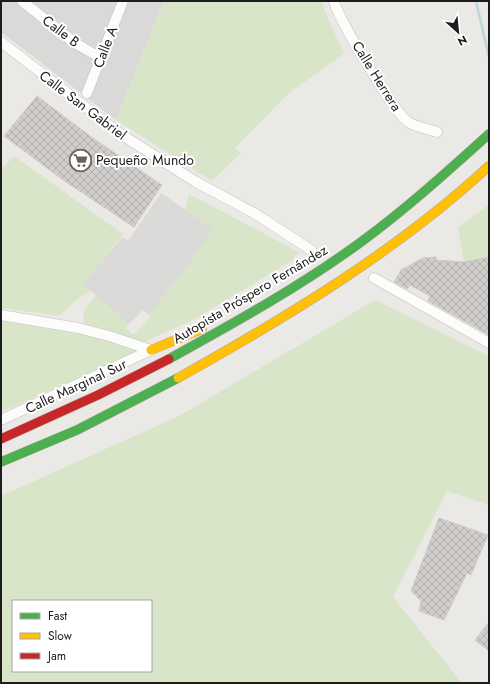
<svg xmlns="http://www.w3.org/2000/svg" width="490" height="684" font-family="Jost,sans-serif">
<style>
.residential{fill:#dad9d7}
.grass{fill:#d9e5c8;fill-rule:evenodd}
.parking{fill:#dbdad9}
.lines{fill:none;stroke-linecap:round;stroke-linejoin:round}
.stream{stroke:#bdd5da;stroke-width:2.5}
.building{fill:url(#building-cross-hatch);stroke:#cecbc8}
.street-casing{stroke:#c1c0be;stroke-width:11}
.fast-casing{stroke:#bca1aa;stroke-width:10}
.slow-casing{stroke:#bca1aa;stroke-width:10}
.jam-casing{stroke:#bca1aa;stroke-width:10}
.street{stroke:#fcfcfb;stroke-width:10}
.fast{stroke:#4caf50;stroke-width:9}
.slow{stroke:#ffc107;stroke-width:9}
.jam{stroke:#c62828;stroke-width:9}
.labels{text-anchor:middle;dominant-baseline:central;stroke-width:4;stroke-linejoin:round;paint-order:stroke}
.street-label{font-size:14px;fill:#1d1d1d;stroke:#fff}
.poi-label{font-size:14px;fill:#1d1d1d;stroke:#fff;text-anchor:start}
</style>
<defs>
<pattern id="building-cross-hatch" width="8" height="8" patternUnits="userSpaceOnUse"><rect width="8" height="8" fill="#d0cdcb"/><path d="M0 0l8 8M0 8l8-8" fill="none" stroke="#b2b0ae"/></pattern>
</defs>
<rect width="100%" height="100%" fill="#ebe9e6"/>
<!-- residential -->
<path class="residential" d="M1,1H164L116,120L1,32Z"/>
<!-- grass -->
<g class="grass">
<path d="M164,1H322L324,9L344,54L289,93L235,148L241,153L212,181L116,120Z"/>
<path d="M14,156L123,234L84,284L91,290L75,301L59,316L1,308V170Z"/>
<path d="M189,194L299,252L290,262L193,320L141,343L83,326L84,310L96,295L129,324L126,328L133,335L151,317L149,315L189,264L213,229L185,210Z"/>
<path d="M489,205V257L464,262L458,227Z"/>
<path d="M375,300L489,356V505L447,491L393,597L461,682L1,683V496L181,415ZM13,601H151V671H13Z"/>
<path d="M1,321L94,336L134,348L137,352L1,412Z"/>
</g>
<!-- parking -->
<path class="parking" d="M161,193L213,229L189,264L149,315L143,310L129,324L83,284L122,237L128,241Z"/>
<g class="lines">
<!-- stream -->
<path class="stream" d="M476,1L489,57"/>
</g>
<!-- building -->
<g class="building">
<path d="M37,96L94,139L162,185L134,227L63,180L4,136Z"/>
<path d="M436,257V260L464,262L489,257V335L428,301L430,296L410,285L407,289L394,282L401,270L423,258Z"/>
<path d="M439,518L488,535L471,575L467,573L444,620L419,611L421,601L411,591Z"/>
<path d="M489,622V651L475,640Z"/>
</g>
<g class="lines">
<defs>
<g id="street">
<path d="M22,1L75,43L101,58"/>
<path d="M334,1C337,17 395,114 408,122C416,127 428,129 437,132"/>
<path d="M1,42L122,135L196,182L254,213L311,250"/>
<path d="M87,93L123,1"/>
<path d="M374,278L489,343"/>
<path d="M1,315L78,328L109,336L151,350"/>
<path d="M1,420L151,350"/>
</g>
<g id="fast">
<path d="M169,359C234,323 301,286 361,242C406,209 448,171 489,134"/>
<path d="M1,462L77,430L178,378"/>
</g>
<g id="slow">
<path d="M151,350L202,329"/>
<path d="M178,378C287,317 397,251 489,166"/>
</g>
<path id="jam" d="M1,439L98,395L169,359"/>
</defs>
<!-- street casing -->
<use href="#street" class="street-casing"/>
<!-- fast casing -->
<use href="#fast" class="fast-casing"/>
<!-- slow casing -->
<use href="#slow" class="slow-casing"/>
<!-- jam casing -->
<use href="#jam" class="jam-casing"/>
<!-- street -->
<use href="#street" class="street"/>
<!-- fast -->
<use href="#fast" class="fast"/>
<!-- slow -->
<use href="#slow" class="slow"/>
<!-- jam -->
<use href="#jam" class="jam"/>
</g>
<!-- icons -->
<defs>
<symbol id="supermarket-ring" viewBox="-11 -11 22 22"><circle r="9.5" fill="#fff" stroke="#656463" stroke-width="1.5"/><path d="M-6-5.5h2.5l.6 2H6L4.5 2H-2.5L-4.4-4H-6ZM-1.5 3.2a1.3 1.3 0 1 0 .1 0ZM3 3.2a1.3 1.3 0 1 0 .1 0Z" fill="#656463"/></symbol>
</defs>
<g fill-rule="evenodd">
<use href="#supermarket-ring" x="68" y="148" width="25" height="25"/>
</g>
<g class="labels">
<!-- street labels -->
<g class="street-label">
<text transform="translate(61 31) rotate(37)">Calle B</text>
<text transform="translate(105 47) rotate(-69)">Calle A</text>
<text transform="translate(377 76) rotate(58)">Calle Herrera</text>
<text transform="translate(83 105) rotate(37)">Calle San Gabriel</text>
<text transform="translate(250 294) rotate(-31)">Autopista Próspero Fernández</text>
<text transform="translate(76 386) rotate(-25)">Calle Marginal Sur</text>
</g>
<!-- poi labels -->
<g class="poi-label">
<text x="96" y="160">Pequeño Mundo</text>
</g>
</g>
<!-- border -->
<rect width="490" height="684" fill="none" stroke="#1d1d1d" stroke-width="4"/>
<!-- legend -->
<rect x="12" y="600" width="140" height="72" fill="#ffffff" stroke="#a5a5a5"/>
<rect x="20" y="613" width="20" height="6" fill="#4caf50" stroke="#a5a5a5"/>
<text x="48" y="620" font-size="12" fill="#1d1d1d">Fast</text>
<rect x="20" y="633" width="20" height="6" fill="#ffc107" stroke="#a5a5a5"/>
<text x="48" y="640" font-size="12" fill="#1d1d1d">Slow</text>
<rect x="20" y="653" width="20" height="6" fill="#c62828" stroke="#a5a5a5"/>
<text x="48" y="660" font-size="12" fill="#1d1d1d">Jam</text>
<!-- north arrow -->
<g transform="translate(458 32) rotate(153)" stroke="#ffffff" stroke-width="3" paint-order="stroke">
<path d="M0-3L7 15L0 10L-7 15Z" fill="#1d1d1d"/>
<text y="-6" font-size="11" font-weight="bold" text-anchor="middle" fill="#1d1d1d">N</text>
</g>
</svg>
